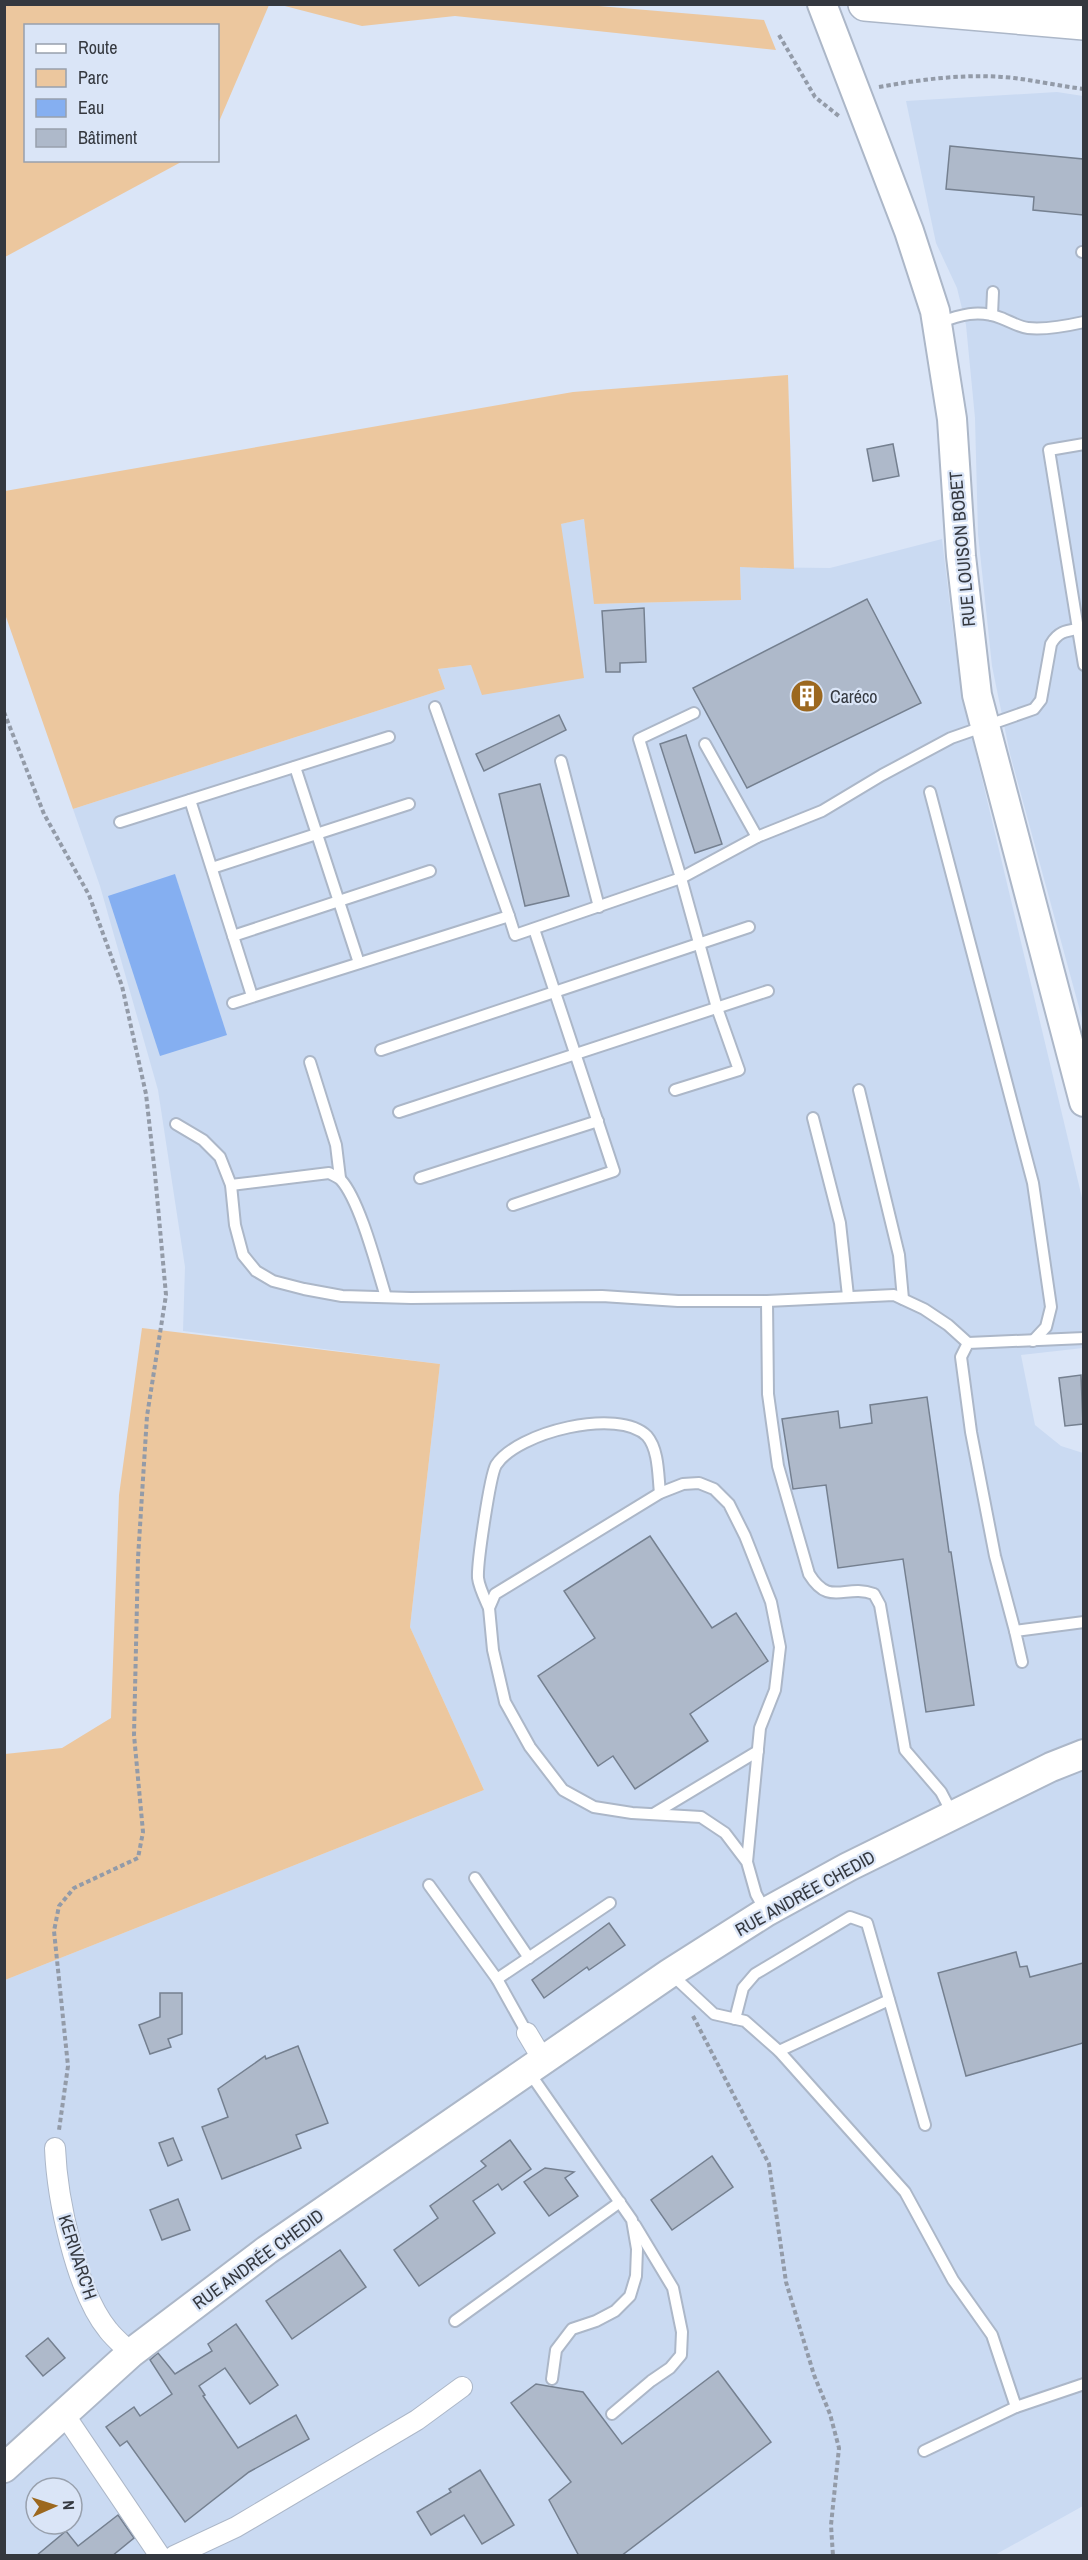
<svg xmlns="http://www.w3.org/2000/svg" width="1088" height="2560" font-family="'Archivo Narrow',sans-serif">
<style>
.built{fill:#cadaf2;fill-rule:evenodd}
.green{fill:#ecc79e}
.water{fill:#85aff1}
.building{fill:#aeb9ca;stroke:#758090;stroke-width:1.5}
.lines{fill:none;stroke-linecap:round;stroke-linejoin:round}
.lane-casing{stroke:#acb7c8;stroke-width:14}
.street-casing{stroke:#acb7c8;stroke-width:22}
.secondary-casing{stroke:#acb7c8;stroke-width:32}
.highway-casing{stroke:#acb7c8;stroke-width:36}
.path{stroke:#939ba8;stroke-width:4;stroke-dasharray:4.5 3;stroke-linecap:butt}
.lane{stroke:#fff;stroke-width:10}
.street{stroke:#fff;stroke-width:20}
.secondary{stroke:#fff;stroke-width:28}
.highway{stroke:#fff;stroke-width:33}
.labels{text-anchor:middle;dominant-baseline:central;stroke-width:4.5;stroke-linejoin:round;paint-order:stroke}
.street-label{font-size:18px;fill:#34383f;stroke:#dae5f7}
.poi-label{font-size:18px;fill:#34383f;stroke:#dae5f7;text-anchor:start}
</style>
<rect width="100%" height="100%" fill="#dae5f7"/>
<!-- built -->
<g class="built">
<path d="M1057,92L1083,96V1022L1010,754L992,666L978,534L975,418L966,325L957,288L936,243L906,101Z"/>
<path d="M584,519L595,604L741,600L740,567L830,568L942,539L954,638L968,720L1083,1202V1348L1021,1355L1035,1425L1061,1446L1083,1453V2506L993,2556H5V1980L484,1790L410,1627L440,1364L183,1331L185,1267L158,1090L100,886L73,809L445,689L438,669L471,665L561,524ZM36,2488H72V2524H36Z"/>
</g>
<!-- green -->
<g class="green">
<path d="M5,4H269V5L218,124V26H26V160L183,161L5,257Z"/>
<path d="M575,4L764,20L776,50L455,16L362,26L281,5Z"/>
<path d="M788,375L794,569L740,567L741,600L594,604L584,519L561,524L584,678L482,695L471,665L438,669L445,689L73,809L5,614V491L573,392Z"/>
<path d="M142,1328L440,1364L410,1627L484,1790L5,1980V1754L62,1748L111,1718L119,1495Z"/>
</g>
<!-- water -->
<path class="water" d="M175,874L227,1035L160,1056L108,896Z"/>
<!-- building -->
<g class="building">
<path d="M950,146L1083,159V215L1033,210L1034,197L946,189Z"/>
<path d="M893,444L899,476L873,481L867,449Z"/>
<path d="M867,599L921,703L747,788L693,688Z"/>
<path d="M644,608L646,662L620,663V672H606L602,611Z"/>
<path d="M559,715L566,730L484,771L476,754Z"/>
<path d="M686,735L722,844L695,853L660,744Z"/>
<path d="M540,784L569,896L525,906L499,794Z"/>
<path d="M1081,1375L1083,1424L1065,1426L1059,1378Z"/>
<path d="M927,1397L949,1552H951L974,1705L926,1712L903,1559L838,1568L826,1485L793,1489L782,1419L838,1411L840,1428L872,1423L870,1405Z"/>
<path d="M650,1536L712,1628L736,1613L768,1661L690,1714L708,1741L635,1789L613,1756L598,1766L538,1676L595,1638L564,1591Z"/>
<path d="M609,1923L625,1945L589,1970L587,1967L544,1998L532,1980Z"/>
<path d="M1016,1952L1020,1967L1027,1966L1030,1977L1083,1963V2043L966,2076L938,1973Z"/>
<path d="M160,1993H182V2034L168,2039L171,2047L150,2054L139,2025L160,2017Z"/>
<path d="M298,2046L328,2123L296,2135L301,2148L222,2179L202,2127L228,2117L218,2089L265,2056L266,2059Z"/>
<path d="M173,2138L182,2160L168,2166L159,2143Z"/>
<path d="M510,2140L531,2169L502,2190L498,2184L473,2201L495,2233L419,2286L394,2250L438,2218L430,2206L486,2166L481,2161Z"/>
<path d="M712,2156L733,2187L672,2230L651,2200Z"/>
<path d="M545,2168L574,2172L565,2178L578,2196L549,2216L524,2182Z"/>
<path d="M178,2199L190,2230L162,2240L150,2210Z"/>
<path d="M340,2250L366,2287L292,2339L266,2301Z"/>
<path d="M236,2324L278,2385L250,2404L225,2368L199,2386L205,2395L203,2396L238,2448L296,2415L309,2439L249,2472L185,2522L127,2441L120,2446L106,2427L134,2407L140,2416L172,2394L150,2360L158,2353L175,2374L212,2351L208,2344Z"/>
<path d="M48,2338L65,2358L43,2376L26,2356Z"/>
<path d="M718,2371L771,2442L621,2556H579L549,2500L571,2482L511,2403L536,2384L583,2392L622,2444Z"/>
<path d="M480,2470L514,2525L482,2544L464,2515L431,2535L417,2512L451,2492L449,2489Z"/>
<path d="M118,2515L134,2538L112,2556H36L66,2531L78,2546Z"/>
</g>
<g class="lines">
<defs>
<g id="lane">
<path d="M1082,252H1084"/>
<path d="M992,315L993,292"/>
<path d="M938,323C960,315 978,309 1001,318C1009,321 1019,327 1028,328C1046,330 1066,326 1084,322"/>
<path d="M1078,629L1049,450L1084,444"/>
<path d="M705,744L757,837L822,811L882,775L951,738L1034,709L1041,700L1051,644C1058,632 1065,631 1078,629L1084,665"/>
<path d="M561,761L599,907"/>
<path d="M295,767L359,963"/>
<path d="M930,792L1033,1183L1051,1307L1046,1327L1033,1341"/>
<path d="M190,800L252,996"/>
<path d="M120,822L389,737"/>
<path d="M212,868L409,804"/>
<path d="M509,916L515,935L681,878L639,739L694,713"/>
<path d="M233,936L430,871"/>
<path d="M233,1003L509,916L435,707"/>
<path d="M381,1050L749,927"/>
<path d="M310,1062L336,1145L340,1178"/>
<path d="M675,1090L739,1070L717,1008L681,878L757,837"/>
<path d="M859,1090L899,1255L903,1299"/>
<path d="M399,1112L768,991"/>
<path d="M813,1118L840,1223L848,1296"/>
<path d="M176,1124L203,1140L220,1157L231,1185L235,1225L243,1255L256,1271L273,1281L304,1289L342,1296L411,1298L602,1296L678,1301H767L894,1295L924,1309L948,1325L968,1343"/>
<path d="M420,1178L598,1121"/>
<path d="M231,1185L329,1173C333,1175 338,1177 341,1180C360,1201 377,1268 386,1297"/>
<path d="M513,1205L614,1171L534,929"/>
<path d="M767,1301L768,1394L778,1466L809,1574C830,1608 845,1583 874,1594L880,1605L905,1750L941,1792L953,1815"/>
<path d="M489,1608C485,1599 479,1587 478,1578C477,1563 490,1476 496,1465C517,1432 619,1407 647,1436C659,1450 658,1476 660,1493"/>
<path d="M1015,1631L995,1556L971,1432L961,1357L968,1343L1084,1338"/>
<path d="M1022,1662L1015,1631L1084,1622"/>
<path d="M655,1813L758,1751"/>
<path d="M747,1862L725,1833L701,1817L632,1813L594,1807L563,1790L530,1747L505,1702L493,1650L489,1608L495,1594L660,1493L683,1484L699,1483L714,1489L729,1504L745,1536L771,1602L780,1647L775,1690L760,1728L747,1862L756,1894L766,1912"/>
<path d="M475,1878L529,1958"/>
<path d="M429,1885L497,1979L527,2033"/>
<path d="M670,1973L714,2014L745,2021L779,2051L905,2192L953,2280L992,2335L1016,2407"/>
<path d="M497,1979L610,1903"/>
<path d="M735,2019L743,1988L755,1974L850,1917L867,1923L925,2125"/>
<path d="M779,2051L889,2000"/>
<path d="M529,2072L632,2220L637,2249L636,2276L630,2296L615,2311L596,2321L572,2329L556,2350L552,2379"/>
<path d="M455,2321L620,2202"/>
<path d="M612,2414L651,2381L670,2368L681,2355L682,2332L673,2288L635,2225"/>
<path d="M924,2451L1016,2407L1084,2384"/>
</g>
<g id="street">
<path d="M527,2033L543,2060"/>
<path d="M55,2148C57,2198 76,2291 108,2330C115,2339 124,2346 131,2353"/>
<path d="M64,2414L160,2556"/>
<path d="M174,2556L236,2527L417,2420L462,2387"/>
</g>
<g id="secondary">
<path d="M822,4L909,231L935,311L952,419L961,556L977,695L1084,1102"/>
<path d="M4,2468L131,2353L267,2250L670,1973L766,1912L848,1867L1051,1767L1084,1754"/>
</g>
<path id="highway" d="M865,4L1084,23"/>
</defs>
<!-- lane casing -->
<use href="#lane" class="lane-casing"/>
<!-- street casing -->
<use href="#street" class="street-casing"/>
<!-- secondary casing -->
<use href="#secondary" class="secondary-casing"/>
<!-- highway casing -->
<use href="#highway" class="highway-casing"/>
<!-- path -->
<g class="path">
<path d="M779,35L815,97L840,117"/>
<path d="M879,87C923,79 969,73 1014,78C1037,81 1060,86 1084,89"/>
<path d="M4,712L44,814L89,895L122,986L146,1094L155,1174L166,1295L147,1416L138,1558L134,1735L143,1832L138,1858L74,1888L59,1906L54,1931L68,2066L59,2130"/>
<path d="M693,2016L769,2164L786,2282L814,2375L830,2414L839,2448L831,2525L833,2556"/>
</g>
<!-- lane -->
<use href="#lane" class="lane"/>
<!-- street -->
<use href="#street" class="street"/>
<!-- secondary -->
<use href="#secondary" class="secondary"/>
<!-- highway -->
<use href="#highway" class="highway"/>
</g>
<!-- icons -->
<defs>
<symbol id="building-disc" viewBox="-11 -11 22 22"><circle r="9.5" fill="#9c681f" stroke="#dae5f7"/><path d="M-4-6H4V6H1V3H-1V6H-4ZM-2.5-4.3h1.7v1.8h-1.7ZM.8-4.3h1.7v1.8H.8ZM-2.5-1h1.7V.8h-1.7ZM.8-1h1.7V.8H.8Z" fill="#fff"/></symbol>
</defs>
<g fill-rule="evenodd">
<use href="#building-disc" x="788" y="677" width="38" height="38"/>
</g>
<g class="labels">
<!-- street labels -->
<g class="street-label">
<text transform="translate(962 549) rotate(-95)">RUE LOUISON BOBET</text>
<text transform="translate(805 1893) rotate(-29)">RUE ANDRÉE CHEDID</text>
<text transform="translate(78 2257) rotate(72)">KERIVARC'H</text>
<text transform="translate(258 2259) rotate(-36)">RUE ANDRÉE CHEDID</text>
</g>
<!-- poi labels -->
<g class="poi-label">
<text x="830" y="696">Caréco</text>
</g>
</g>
<!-- border -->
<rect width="1088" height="2560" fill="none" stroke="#34383f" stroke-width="12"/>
<!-- legend -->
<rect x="24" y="24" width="195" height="138" fill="#dae5f7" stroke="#98a0ad" stroke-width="1.5"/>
<rect x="36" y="44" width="30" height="9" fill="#ffffff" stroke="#98a0ad" stroke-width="1.5"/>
<text x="78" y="54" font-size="18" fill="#34383f">Route</text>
<rect x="36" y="69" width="30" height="18" fill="#ecc79e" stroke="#98a0ad" stroke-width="1.5"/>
<text x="78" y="84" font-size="18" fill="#34383f">Parc</text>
<rect x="36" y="99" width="30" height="18" fill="#85aff1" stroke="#98a0ad" stroke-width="1.5"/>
<text x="78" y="114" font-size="18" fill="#34383f">Eau</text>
<rect x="36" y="129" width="30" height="18" fill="#aeb9ca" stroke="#98a0ad" stroke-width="1.5"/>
<text x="78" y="144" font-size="18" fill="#34383f">Bâtiment</text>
<!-- north arrow -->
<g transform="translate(54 2506) rotate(87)"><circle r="28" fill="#dae5f7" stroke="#98a0ad" stroke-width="1.5"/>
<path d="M0-4.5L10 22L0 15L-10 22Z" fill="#9c681f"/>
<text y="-9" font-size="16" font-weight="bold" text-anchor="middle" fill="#34383f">N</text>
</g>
</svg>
